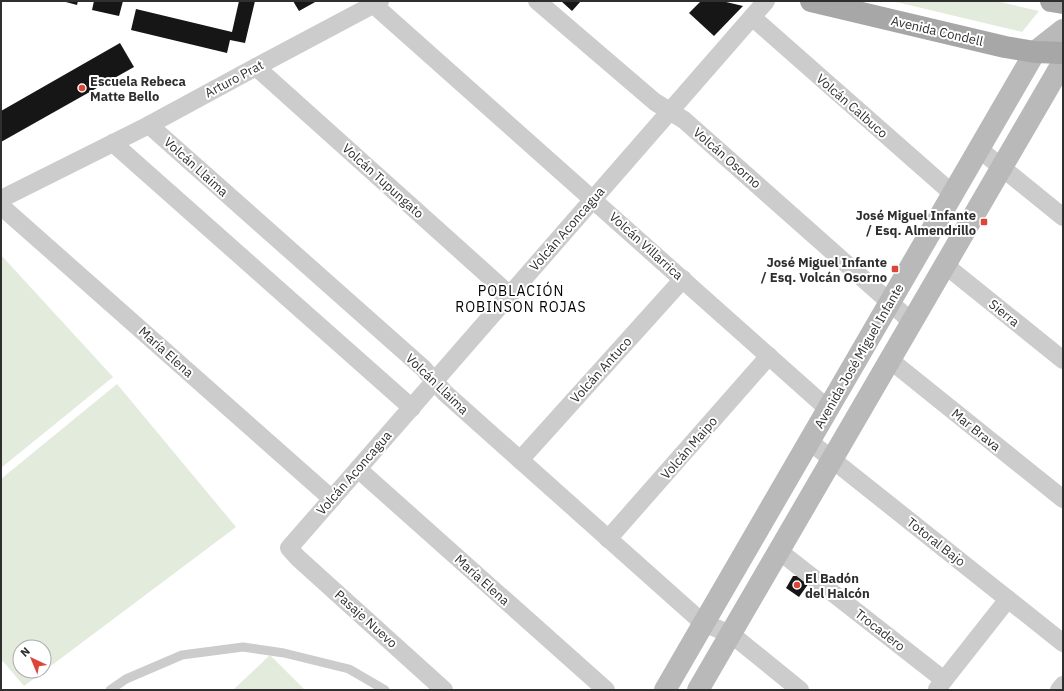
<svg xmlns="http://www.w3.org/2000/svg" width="1064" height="691" font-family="'IBM Plex Sans',sans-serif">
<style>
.green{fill:#e3ebdd}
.building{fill:#161616}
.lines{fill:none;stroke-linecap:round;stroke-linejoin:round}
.lane{stroke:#ccc;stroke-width:9}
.street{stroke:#ccc;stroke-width:18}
.secondary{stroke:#b9b9b9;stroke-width:22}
.primary{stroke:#a7a7a7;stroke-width:22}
.poi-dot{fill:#dd4539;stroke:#fff;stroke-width:1.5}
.labels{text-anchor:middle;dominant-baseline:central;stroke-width:4;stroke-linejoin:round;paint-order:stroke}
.street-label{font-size:13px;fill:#2f2f2f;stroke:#fff}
.poi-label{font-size:13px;font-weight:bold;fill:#2f2f2f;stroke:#fff;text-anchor:start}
.neighbourhood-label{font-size:14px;letter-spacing:1px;fill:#000;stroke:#fff}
</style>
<rect width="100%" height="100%" fill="#fff"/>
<!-- green -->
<g class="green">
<path d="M892,1H996L1039,11L1022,32Z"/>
<path d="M1,255L113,377L1,468Z"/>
<path d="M117,384L236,527L44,671V647H20V671H44L24,686L1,659V479Z"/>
<path d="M270,655L305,690H233Z"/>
</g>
<!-- building -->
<g class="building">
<path d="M62,1H78L77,5Z"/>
<path d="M94,1H123L119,16L92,10Z"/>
<path d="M239,1H255L245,43L230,40L227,53L131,30L136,9L232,32Z"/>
<path d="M293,1H317L299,11Z"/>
<path d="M561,1H581L572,11Z"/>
<path d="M701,1H722L743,6L714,36L689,13Z"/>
<path d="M120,43L134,67L1,142V111Z"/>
<path d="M793,576H798L809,583L799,597L786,588Z"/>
</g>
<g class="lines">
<!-- lane -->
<path class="lane" d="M110,690L126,679L182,655L243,647L284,653L349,669L385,690"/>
<!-- street -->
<g class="street">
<path d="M537,1L655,102L684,120L912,322"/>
<path d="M374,5L828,409"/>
<path d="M752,17L953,194"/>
<path d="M256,67L510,295"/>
<path d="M149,125L423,368L445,393L703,623L731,634L800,690"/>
<path d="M113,143L412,408"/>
<path d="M979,149L1063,217"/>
<path d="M1,199L149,125L256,67L380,1"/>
<path d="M1,206L332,499"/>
<path d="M945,265L1063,360"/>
<path d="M890,360L1063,499"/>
<path d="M809,441L1063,643"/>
<path d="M520,460L683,279"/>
<path d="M358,469L606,690"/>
<path d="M608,539L769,356"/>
<path d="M779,551L944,680"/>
<path d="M937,689L1008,599"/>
<path d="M444,690L298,558L289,548L766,1"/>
<path d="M1059,690L1063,685"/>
</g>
<!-- secondary -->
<g class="secondary">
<path d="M665,690L1035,52L1063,30"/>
<path d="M698,690L1063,62"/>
</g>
<!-- primary -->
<g class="primary">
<path d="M811,1L1005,47L1035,52L1063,53"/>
<path d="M1051,1L1063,3"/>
</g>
</g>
<!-- markers -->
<g class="poi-dot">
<circle cx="82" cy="88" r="4"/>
<rect x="980" y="218" width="8" height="8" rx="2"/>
<rect x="891" y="265" width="8" height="8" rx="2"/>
<circle cx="797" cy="585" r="4"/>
</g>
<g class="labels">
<!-- street labels -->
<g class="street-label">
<text transform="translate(937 31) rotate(13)">Avenida Condell</text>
<text transform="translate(234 79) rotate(-28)">Arturo Prat</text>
<text transform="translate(852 106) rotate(41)">Volcán Calbuco</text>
<text transform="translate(727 158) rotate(41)">Volcán Osorno</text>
<text transform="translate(196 167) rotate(42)">Volcán Llaima</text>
<text transform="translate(383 181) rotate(42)">Volcán Tupungato</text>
<text transform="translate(567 229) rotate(-49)">Volcán Aconcagua</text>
<text transform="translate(646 246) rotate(42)">Volcán Villarrica</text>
<text transform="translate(1004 313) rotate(39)">Sierra</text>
<text transform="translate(166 352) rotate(42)">María Elena</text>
<text transform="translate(859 356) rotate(-60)">Avenida José Miguel Infante</text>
<text transform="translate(601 370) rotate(-48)">Volcán Antuco</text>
<text transform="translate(437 384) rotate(44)">Volcán Llaima</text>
<text transform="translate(976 430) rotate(39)">Mar Brava</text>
<text transform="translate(689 448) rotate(-49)">Volcán Maipo</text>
<text transform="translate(354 473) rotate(-49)">Volcán Aconcagua</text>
<text transform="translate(936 542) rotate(38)">Totoral Bajo</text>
<text transform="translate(482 580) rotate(42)">María Elena</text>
<text transform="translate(366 619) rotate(42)">Pasaje Nuevo</text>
<text transform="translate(880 630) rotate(38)">Trocadero</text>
</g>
<!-- poi labels -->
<g class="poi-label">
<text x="90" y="81">Escuela Rebeca<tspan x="90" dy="15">Matte Bello</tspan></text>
<text x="976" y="215" text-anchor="end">José Miguel Infante<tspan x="976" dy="15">/ Esq. Almendrillo</tspan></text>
<text x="887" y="262" text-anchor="end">José Miguel Infante<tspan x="887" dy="15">/ Esq. Volcán Osorno</tspan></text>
<text x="805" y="578">El Badón<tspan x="805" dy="15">del Halcón</tspan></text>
</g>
<!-- neighbourhood labels -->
<g class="neighbourhood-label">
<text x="521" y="291">POBLACIÓN<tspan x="521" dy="16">ROBINSON ROJAS</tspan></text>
</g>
</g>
<!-- border -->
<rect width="1064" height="691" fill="none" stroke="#2f2f2f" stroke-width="4"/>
<!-- north arrow -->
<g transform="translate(32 659) rotate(316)"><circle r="19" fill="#ffffff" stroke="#acacac"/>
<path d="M0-3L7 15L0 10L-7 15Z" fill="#dd4539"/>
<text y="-6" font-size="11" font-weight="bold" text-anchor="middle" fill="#2f2f2f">N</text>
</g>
</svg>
